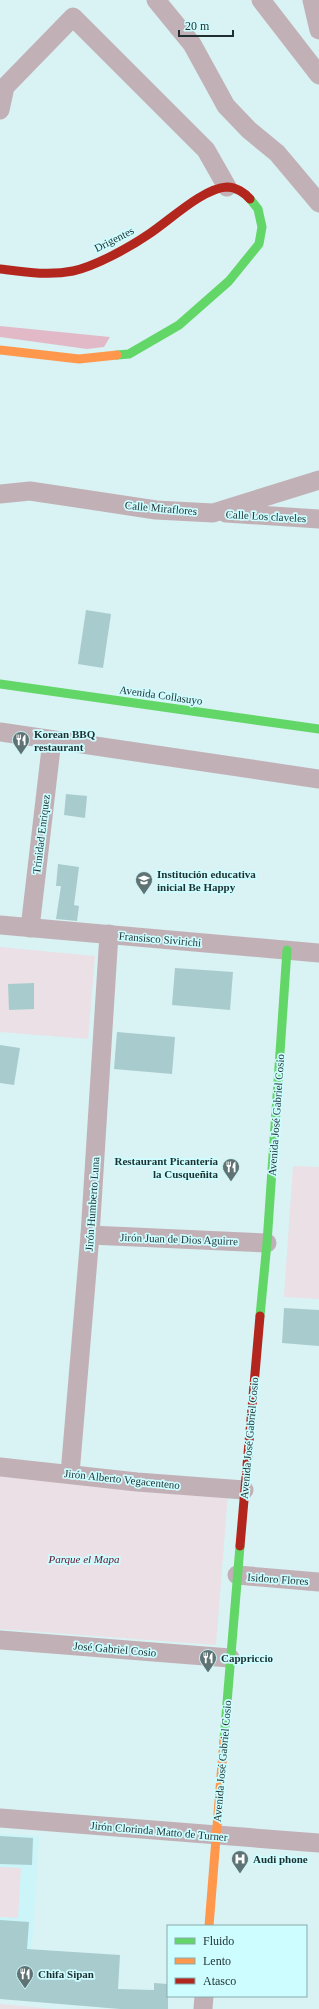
<svg xmlns="http://www.w3.org/2000/svg" width="319" height="2009" font-family="Georgia,serif">
<style>
.built{fill:#cbf5f8}
.green{fill:#ebe0e6}
.forest{fill:#e2bac7}
.building{fill:#a8ccce}
.lines{fill:none;stroke-linecap:round;stroke-linejoin:round}
.street{stroke:#c1b1b6;stroke-width:19}
.fast{stroke:#63d668;stroke-width:9}
.slow{stroke:#ff974d;stroke-width:9}
.jam{stroke:#b3261e;stroke-width:9}
.labels{text-anchor:middle;dominant-baseline:central;stroke-width:3.5;stroke-linejoin:round;paint-order:stroke}
.street-label{font-size:11px;fill:#1d2f30;stroke:#cefdff}
.poi-label{font-size:11px;font-weight:bold;fill:#1d2f30;stroke:#cefdff;text-anchor:start}
.park-label{font-size:11px;font-style:italic;fill:#62112e;stroke:#cefdff}
</style>
<rect width="100%" height="100%" fill="#d9f2f4"/>
<!-- built -->
<path class="built" d="M0,1834L39,1836L31,1961L0,1959Z"/>
<!-- green -->
<g class="green">
<path d="M0,947L95,956L88,1039L0,1032Z"/>
<path d="M293,1166L319,1167V1299L284,1297Z"/>
<path d="M0,1476L228,1493L216,1645L0,1629Z"/>
<path d="M0,1867L21,1868L18,1918L0,1917Z"/>
<path d="M0,2004L53,2009H0Z"/>
</g>
<!-- forest -->
<path class="forest" d="M0,326L110,337L104,347L87,349L0,337Z"/>
<!-- building -->
<g class="building">
<path d="M86,610L111,614L103,668L78,664Z"/>
<path d="M66,794L87,796L85,818L64,815Z"/>
<path d="M58,864L79,867L74,905L79,906L77,921L56,919L61,886H56Z"/>
<path d="M175,968L233,972L230,1010L172,1005Z"/>
<path d="M34,983V1009L9,1010L8,984Z"/>
<path d="M117,1032L175,1037L172,1074L114,1069Z"/>
<path d="M0,1045L20,1048L14,1085L0,1083Z"/>
<path d="M284,1308L319,1310V1346L282,1343Z"/>
<path d="M0,1836L33,1838L32,1865L0,1864Z"/>
<path d="M0,1920L29,1922L27,1949L120,1955L118,1989L154,1990V1983L168,1984V2009H120L0,1999Z"/>
</g>
<g class="lines">
<!-- street -->
<g class="street">
<path d="M156,0L192,44L226,106L249,130L277,153L319,203"/>
<path d="M261,0L319,75"/>
<path d="M312,0L319,30"/>
<path d="M0,110L5,87L73,17L206,150L227,187"/>
<path d="M0,494L30,491L156,510L213,513L319,480"/>
<path d="M226,513L319,519"/>
<path d="M0,732L319,779"/>
<path d="M0,925L319,953"/>
<path d="M30,928L52,740"/>
<path d="M90,1235L267,1243"/>
<path d="M0,1467L137,1482L244,1490"/>
<path d="M70,1474L90,1235L109,934"/>
<path d="M237,1575L319,1582"/>
<path d="M0,1640L230,1658"/>
<path d="M0,1818L319,1843"/>
<path d="M203,2009L204,1996"/>
</g>
<!-- fast -->
<g class="fast">
<path d="M117,355L129,354L179,325L229,281L259,244L262,227L258,209L250,199"/>
<path d="M0,684L319,729"/>
<path d="M260,1316L267,1243L287,950"/>
<path d="M224,1739L240,1546"/>
</g>
<!-- slow -->
<g class="slow">
<path d="M0,350L79,359L117,355"/>
<path d="M209,1926L224,1739"/>
</g>
<!-- jam -->
<g class="jam">
<path d="M0,269C24,272 49,276 73,271C96,266 130,247 149,234C169,221 203,188 227,187C236,187 245,193 250,199"/>
<path d="M240,1546L260,1316"/>
</g>
</g>
<!-- icons -->
<defs>
<symbol id="restaurant-pin" viewBox="-11 -11 22 30"><path d="M0 17L-7.5 6A9.5 9.5 0 1 1 7.5 6Z" fill="#5f7375" stroke="#cefdff"/><path d="M-5-6h1v4h1v-4h1v4h1v-4h1v5L-1.5 .5V6h-2V.5L-5-1ZM5-6V6H3V1.5H1.5Q1.5-4 5-6Z" fill="#fff"/></symbol>
<symbol id="school-pin" viewBox="-11 -11 22 30"><path d="M0 17L-7.5 6A9.5 9.5 0 1 1 7.5 6Z" fill="#5f7375" stroke="#cefdff"/><path d="M0-5L7-2L0 1L-7-2ZM-4 1L0 2.5L4 1V4Q0 6-4 4Z" fill="#fff"/></symbol>
<symbol id="hospital-pin" viewBox="-11 -11 22 30"><path d="M0 17L-7.5 6A9.5 9.5 0 1 1 7.5 6Z" fill="#5f7375" stroke="#cefdff"/><path d="M-5-5h3v3.5h4V-5h3V5h-3V1.5h-4V5h-3Z" fill="#fff"/></symbol>
</defs>
<g fill-rule="evenodd">
<use href="#restaurant-pin" x="11" y="730" width="20" height="27"/>
<use href="#school-pin" x="134" y="870" width="20" height="27"/>
<use href="#restaurant-pin" x="221" y="1157" width="20" height="27"/>
<use href="#restaurant-pin" x="198" y="1648" width="20" height="27"/>
<use href="#hospital-pin" x="230" y="1849" width="20" height="27"/>
<use href="#restaurant-pin" x="15" y="1964" width="20" height="27"/>
</g>
<g class="labels">
<!-- street labels -->
<g class="street-label">
<text transform="translate(114 239) rotate(-27)">Drigentes</text>
<text transform="translate(161 508) rotate(5)">Calle Miraflores</text>
<text transform="translate(266 516) rotate(3)">Calle Los claveles</text>
<text transform="translate(161 695) rotate(8)">Avenida Collasuyo</text>
<text transform="translate(41 834) rotate(-83)">Trinidad Enriquez</text>
<text transform="translate(160 939) rotate(5)">Fransisco Sivirichi</text>
<text transform="translate(276 1115) rotate(-86)">Avenida José Gabriel Cosio</text>
<text transform="translate(92 1204) rotate(-86)">Jirón Humberto Luna</text>
<text transform="translate(179 1239) rotate(2)">Jirón Juan de Dios Aguirre</text>
<text transform="translate(249 1438) rotate(-85)">Avenida José Gabriel Cosio</text>
<text transform="translate(122 1479) rotate(6)">Jirón Alberto Vegacenteno</text>
<text transform="translate(278 1579) rotate(4)">Isidoro Flores</text>
<text transform="translate(115 1649) rotate(5)">José Gabriel Cosio</text>
<text transform="translate(222 1761) rotate(-85)">Avenida José Gabriel Cosio</text>
<text transform="translate(159 1831) rotate(5)">Jirón Clorinda Matto de Turner</text>
</g>
<!-- poi labels -->
<g class="poi-label">
<text x="34" y="734">Korean BBQ<tspan x="34" dy="13">restaurant</tspan></text>
<text x="157" y="874">Institución educativa<tspan x="157" dy="13">inicial Be Happy</tspan></text>
<text x="218" y="1161" text-anchor="end">Restaurant Picantería<tspan x="218" dy="13">la Cusqueñita</tspan></text>
<text x="221" y="1658">Cappriccio</text>
<text x="253" y="1859">Audi phone</text>
<text x="38" y="1974">Chifa Sipan</text>
</g>
<!-- park labels -->
<g class="park-label">
<text x="84" y="1559">Parque el Mapa</text>
</g>
</g>
<!-- legend -->
<rect x="167" y="1925" width="140" height="72" fill="#cefdff" stroke="#87abac"/>
<rect x="175" y="1938" width="20" height="6" fill="#63d668" stroke="#87abac"/>
<text x="203" y="1945" font-size="12" fill="#1d2f30">Fluido</text>
<rect x="175" y="1958" width="20" height="6" fill="#ff974d" stroke="#87abac"/>
<text x="203" y="1965" font-size="12" fill="#1d2f30">Lento</text>
<rect x="175" y="1978" width="20" height="6" fill="#b3261e" stroke="#87abac"/>
<text x="203" y="1985" font-size="12" fill="#1d2f30">Atasco</text>
<!-- scale -->
<path d="M179 30v6h54v-6" fill="none" stroke="#1d2f30" stroke-width="2"/>
<text x="185" y="30" font-size="12" fill="#1d2f30" stroke="#cefdff" stroke-width="3" paint-order="stroke">20 m</text>
</svg>
